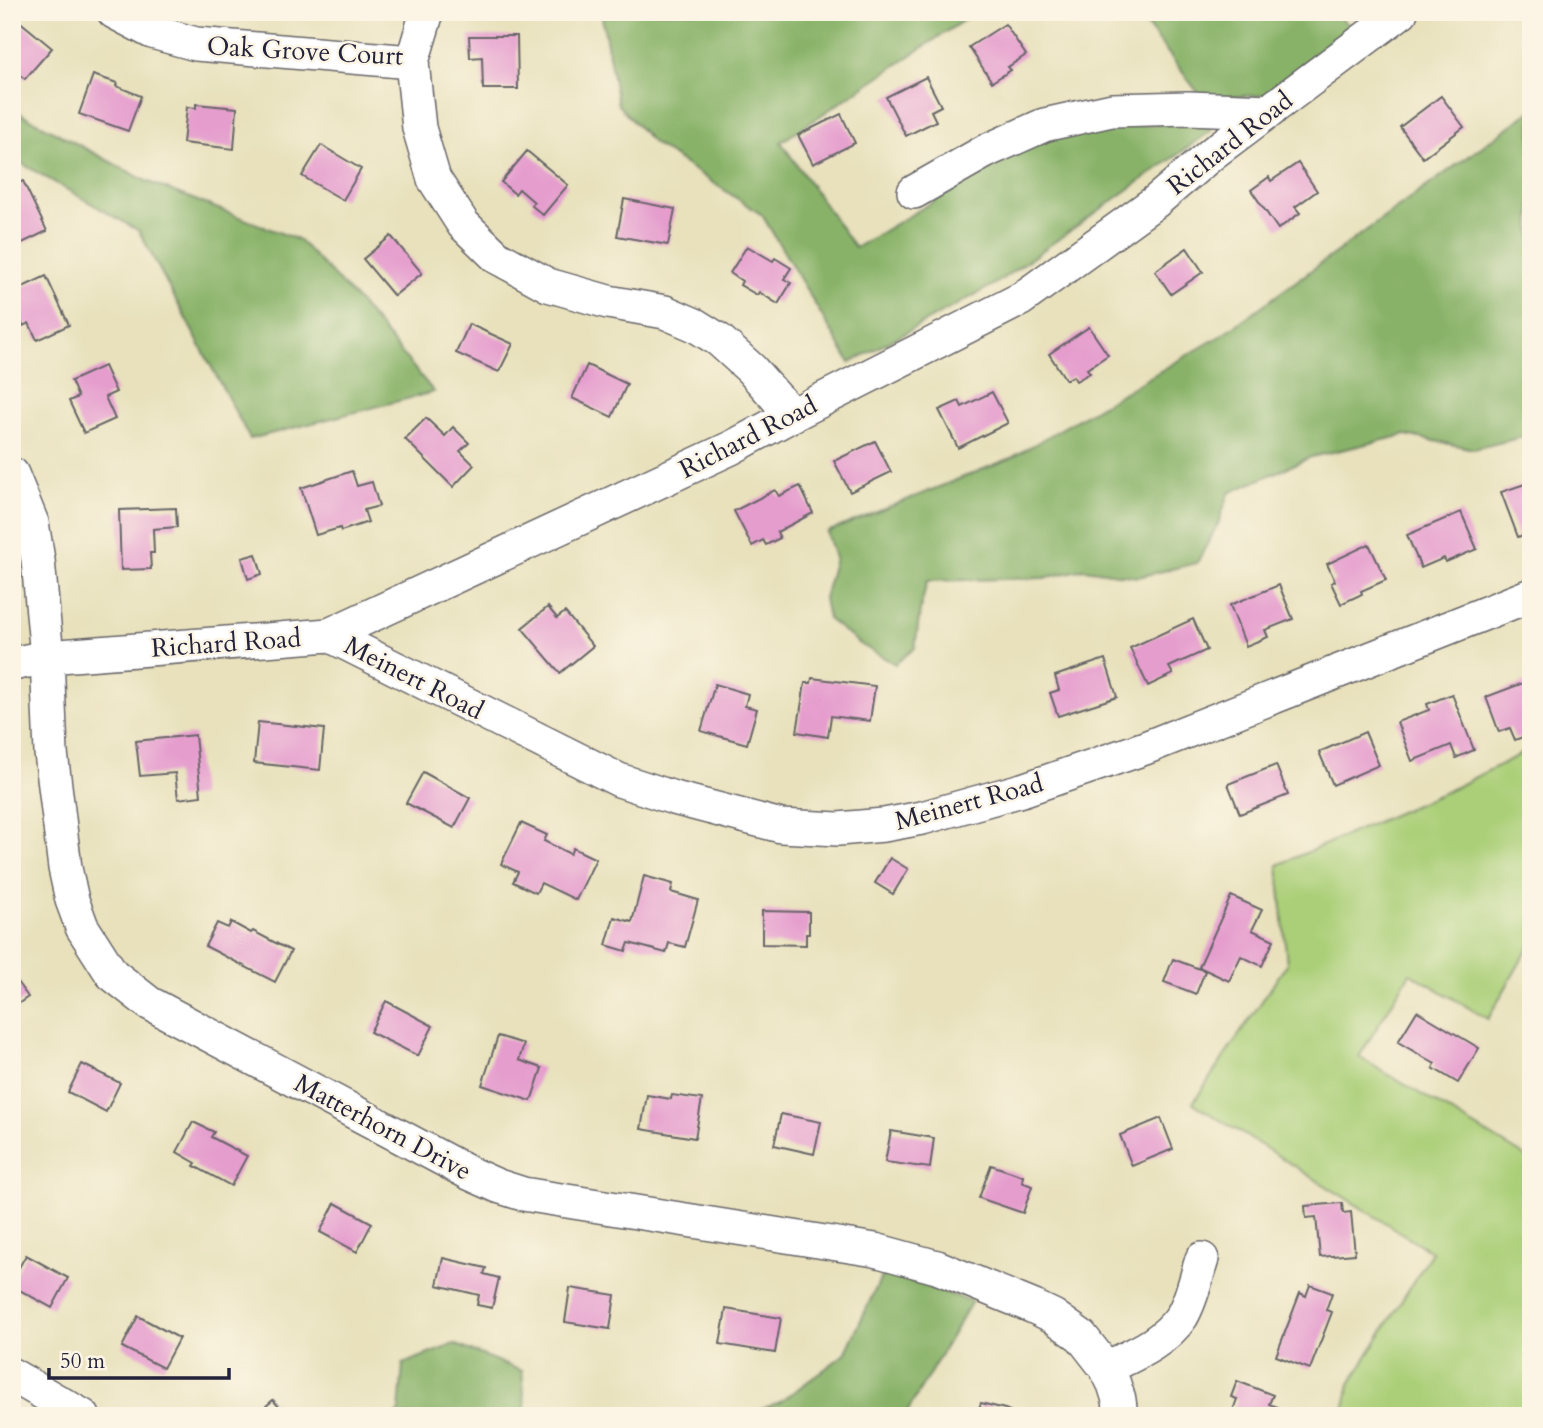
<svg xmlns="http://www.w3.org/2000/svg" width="1543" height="1428" font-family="Cardo,serif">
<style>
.green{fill:#abcf78;stroke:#66785a;stroke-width:2}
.forest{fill:#88b268;stroke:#556a52;stroke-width:2}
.building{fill:#e59dce}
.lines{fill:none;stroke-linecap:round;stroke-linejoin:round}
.minor-casing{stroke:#676568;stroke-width:36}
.minor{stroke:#fff;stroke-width:33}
.labels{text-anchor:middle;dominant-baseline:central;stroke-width:5;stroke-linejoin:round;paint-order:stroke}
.street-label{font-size:26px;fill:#22223b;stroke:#fcf5e5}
</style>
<rect width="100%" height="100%" fill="#fcf5e5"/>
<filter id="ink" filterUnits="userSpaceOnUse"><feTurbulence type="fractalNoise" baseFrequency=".0143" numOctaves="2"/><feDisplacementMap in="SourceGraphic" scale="14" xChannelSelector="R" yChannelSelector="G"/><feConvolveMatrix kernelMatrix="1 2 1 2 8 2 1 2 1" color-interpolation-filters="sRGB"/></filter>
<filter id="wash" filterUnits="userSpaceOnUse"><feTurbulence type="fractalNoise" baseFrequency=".00686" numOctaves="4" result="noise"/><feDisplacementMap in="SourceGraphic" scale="28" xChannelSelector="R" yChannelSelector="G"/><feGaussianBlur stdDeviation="1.57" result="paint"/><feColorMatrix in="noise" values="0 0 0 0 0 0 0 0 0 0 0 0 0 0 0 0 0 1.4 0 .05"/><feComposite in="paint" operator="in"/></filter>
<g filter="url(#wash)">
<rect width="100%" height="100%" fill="#e8e1bc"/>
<!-- green -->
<path class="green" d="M1531,749V943L1488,1019L1410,973L1359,1057L1531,1160V1416H1343L1350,1384L1432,1252L1193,1103L1287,964L1278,865L1450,790Z"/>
<!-- forest -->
<g class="forest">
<path d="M601,12H976L781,142L855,248L1045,135L1110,126L1209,123L1211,131L995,284L850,363L762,215L653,143L618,105Z"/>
<path d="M1137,12H1333L1352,28L1271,95L1202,98Z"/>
<path d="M12,109L146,181L299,240L359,302L434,392L250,439L139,231L12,158Z"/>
<path d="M1531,111V435L1474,449L1405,435L1311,457L1229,493L1218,524L1197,563L1138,577L1084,569L1044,578L927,581L920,611L915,648L895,664L860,644L828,619L824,598L835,558L827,532L1011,458L1222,335Z"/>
<path d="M883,1273L972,1301L905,1416H744L780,1402L845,1354Z"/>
<path d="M454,1344L522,1371L526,1416H395L399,1411L403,1364Z"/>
</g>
<g id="blocks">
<!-- building -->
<g class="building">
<path d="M12,15L52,48L25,79L12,69Z"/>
<path d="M1005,24L1026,55L1008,67L1011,70L992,82L969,47Z"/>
<path d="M469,36H517L518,89H483L482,57L470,58Z"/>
<path d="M93,75L117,83L116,86L141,96L128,131L79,114Z"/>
<path d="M926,77L941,106L931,111L936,121L906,136L886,97Z"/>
<path d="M1441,96L1464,127L1423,158L1400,127Z"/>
<path d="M196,104L237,108L234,149L183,143L187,107L196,108Z"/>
<path d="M841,114L855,143L813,164L798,135Z"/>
<path d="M321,145L361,169L343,200L302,176Z"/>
<path d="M527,151L568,185L543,215L531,205L534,202L519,189L515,194L501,182Z"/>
<path d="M1298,163L1317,191L1295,207L1300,213L1278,229L1251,190L1269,177L1271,181Z"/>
<path d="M12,180L14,185L23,181L47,231L12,248Z"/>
<path d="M624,199L675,209L668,245L617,236Z"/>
<path d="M391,236L422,273L394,296L363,259Z"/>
<path d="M747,246L773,261L775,258L791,268L784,279L791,283L778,304L759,292L757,295L740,285L742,281L730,273Z"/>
<path d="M1187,248L1203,272L1171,294L1155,271Z"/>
<path d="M46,276L69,325L37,340L29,323L23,326L12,304V292Z"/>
<path d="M469,324L513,344L499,372L456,353Z"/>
<path d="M1089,327L1108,355L1087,369L1090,373L1076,381L1073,376L1066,380L1049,354Z"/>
<path d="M587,365L627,384L612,417L572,398Z"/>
<path d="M104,366L116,392L105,397L115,419L84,433L69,401L78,397L71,381Z"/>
<path d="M992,392L1008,423L958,448L939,410L959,401L962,407Z"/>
<path d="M426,418L445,436L453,427L469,443L460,451L474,465L453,487L405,439Z"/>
<path d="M875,441L891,472L850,492L834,461Z"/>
<path d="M352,471L357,486L372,482L379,506L364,510L368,522L341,531L340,528L316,535L301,488Z"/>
<path d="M1531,482V532L1518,537L1501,492Z"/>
<path d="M800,486L813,513L777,532L780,538L766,545L763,540L752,546L734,511L775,490L779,496Z"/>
<path d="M176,508L177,527L153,529L154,553H150L151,569L121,570L119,510Z"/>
<path d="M1461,512L1477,549L1446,562L1444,558L1421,568L1407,535Z"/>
<path d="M1369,544L1386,580L1361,591L1362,594L1341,604L1331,583L1335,581L1327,564Z"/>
<path d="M256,554L262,574L248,579L242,558Z"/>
<path d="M1279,585L1293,619L1265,630L1268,637L1246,646L1230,605Z"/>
<path d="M548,607L557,618L565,612L593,646L560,673L522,628Z"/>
<path d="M1193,619L1207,650L1169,667L1173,674L1148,686L1130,648Z"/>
<path d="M1105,659L1117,697L1058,716L1050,693L1059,690L1055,676Z"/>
<path d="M812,678L875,686L870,721L831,716L828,737L797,732L805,683H811Z"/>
<path d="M1531,680V734L1515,740L1510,728L1499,732L1486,697Z"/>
<path d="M715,684L748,694L745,706L757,709L747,744L701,731Z"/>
<path d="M1452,694L1474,750L1456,758L1451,745L1412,761L1397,722L1429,710L1427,704Z"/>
<path d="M258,722L324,729L320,770L254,763Z"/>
<path d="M1365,732L1379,765L1333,785L1319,752Z"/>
<path d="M195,735L201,796L178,799L175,773L140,776L136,741Z"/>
<path d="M1276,765L1288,795L1240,814L1228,784Z"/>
<path d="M423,772L470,798L454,828L406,803Z"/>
<path d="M521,823L547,835L544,841L570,854L573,848L596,859L576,900L541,883L536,893L513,882L518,872L501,864Z"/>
<path d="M890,858L908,869L893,894L875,883Z"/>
<path d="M644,876L673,884L671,892L698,900L685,947L669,943L666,953L629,943L626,951L606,945L614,917L632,922Z"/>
<path d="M1231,896L1262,910L1252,930L1274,940L1262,966L1241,956L1229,981L1199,967Z"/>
<path d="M762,911L809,912V934H806V945L762,944Z"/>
<path d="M231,922L251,933L253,931L291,951L275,982L205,946L217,923L228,928Z"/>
<path d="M1173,959L1205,971L1196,994L1164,982Z"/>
<path d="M12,975L28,997L12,1008Z"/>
<path d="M386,1001L433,1026L418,1056L370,1032Z"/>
<path d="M1417,1011L1479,1048L1458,1083L1433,1068L1435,1064L1398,1042Z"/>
<path d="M498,1036L524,1044L519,1060L542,1068L531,1101L482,1085Z"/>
<path d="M82,1064L120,1083L106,1112L68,1092Z"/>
<path d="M647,1095L671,1099L672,1095L702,1099L695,1138L641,1129Z"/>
<path d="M781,1114L821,1122L814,1154L774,1145Z"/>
<path d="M1161,1118L1173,1149L1132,1166L1120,1135Z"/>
<path d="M193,1122L214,1132L211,1137L247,1156L231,1186L194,1166L196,1163L177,1152Z"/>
<path d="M891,1131L934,1138L930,1168L885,1162Z"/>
<path d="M991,1165L1023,1176L1022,1182L1032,1186L1023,1213L979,1198Z"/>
<path d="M335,1203L372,1223L357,1252L320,1232Z"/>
<path d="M1342,1203L1343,1213L1351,1212L1355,1254L1320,1257L1316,1217L1306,1218L1305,1206Z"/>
<path d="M26,1255L68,1278L52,1308L12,1286V1280Z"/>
<path d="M443,1258L486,1268L484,1274L499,1278L492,1308L477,1305L479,1295L437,1285Z"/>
<path d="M1310,1285L1332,1293L1326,1310L1332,1312L1310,1369L1276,1356L1300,1293L1306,1296Z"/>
<path d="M570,1288L615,1295L610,1329L565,1322Z"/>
<path d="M726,1309L781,1318L775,1353L720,1344Z"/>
<path d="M138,1316L179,1338L163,1368L122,1347Z"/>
<path d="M1237,1381L1273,1395L1269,1404L1277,1407L1274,1416H1231L1237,1399L1231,1397Z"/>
<path d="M273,1400L287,1416H255Z"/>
<path d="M981,1403L1005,1409L1021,1416H976Z"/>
</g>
</g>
</g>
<g filter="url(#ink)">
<use href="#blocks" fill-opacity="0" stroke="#676568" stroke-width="2"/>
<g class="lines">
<defs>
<g id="minor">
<path d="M114,12L152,32L196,44L412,62"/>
<path d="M427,12L412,62L419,128L434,179L463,224L497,257L548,285L608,302L665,312L695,325L719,340L751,369L792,415"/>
<path d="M914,192L986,151L1044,125L1112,110L1188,108L1270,111"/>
<path d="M12,474L32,523L38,560L47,657L51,753L65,868L72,900L82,927L112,974L149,1003L471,1174L498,1186L523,1194L875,1250L937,1267L1034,1307L1053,1316L1081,1336L1106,1368L1114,1384L1119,1400L1121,1416"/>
<path d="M329,635L619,780L674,798L781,826L838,829L884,825L922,818L1022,790L1145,748L1531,595"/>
<path d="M12,664L47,657L329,635L731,448L792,415L1021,299L1155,202L1214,152L1401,12"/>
<path d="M1106,1368C1133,1355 1164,1343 1182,1316C1192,1299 1196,1278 1202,1259"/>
<path d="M12,1375L83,1416"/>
</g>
</defs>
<!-- minor casing -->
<use href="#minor" class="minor-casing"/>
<!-- minor -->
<use href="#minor" class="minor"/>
</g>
</g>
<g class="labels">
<!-- street labels -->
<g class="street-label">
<text transform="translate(305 51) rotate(3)">Oak Grove Court</text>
<text transform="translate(1230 143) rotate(-38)">Richard Road</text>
<text transform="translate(748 437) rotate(-27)">Richard Road</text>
<text transform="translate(226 643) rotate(-4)">Richard Road</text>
<text transform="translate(414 678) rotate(27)">Meinert Road</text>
<text transform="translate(969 802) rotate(-15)">Meinert Road</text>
<text transform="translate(383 1127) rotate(28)">Matterhorn Drive</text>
</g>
</g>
<!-- margin -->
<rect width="1543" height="1428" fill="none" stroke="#fcf5e5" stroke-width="42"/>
<!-- scale -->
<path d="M49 1368v10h180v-10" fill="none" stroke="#22223b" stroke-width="3.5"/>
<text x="60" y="1368" font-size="21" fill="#22223b" stroke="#fcf5e5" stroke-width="5" paint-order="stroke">50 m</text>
</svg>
